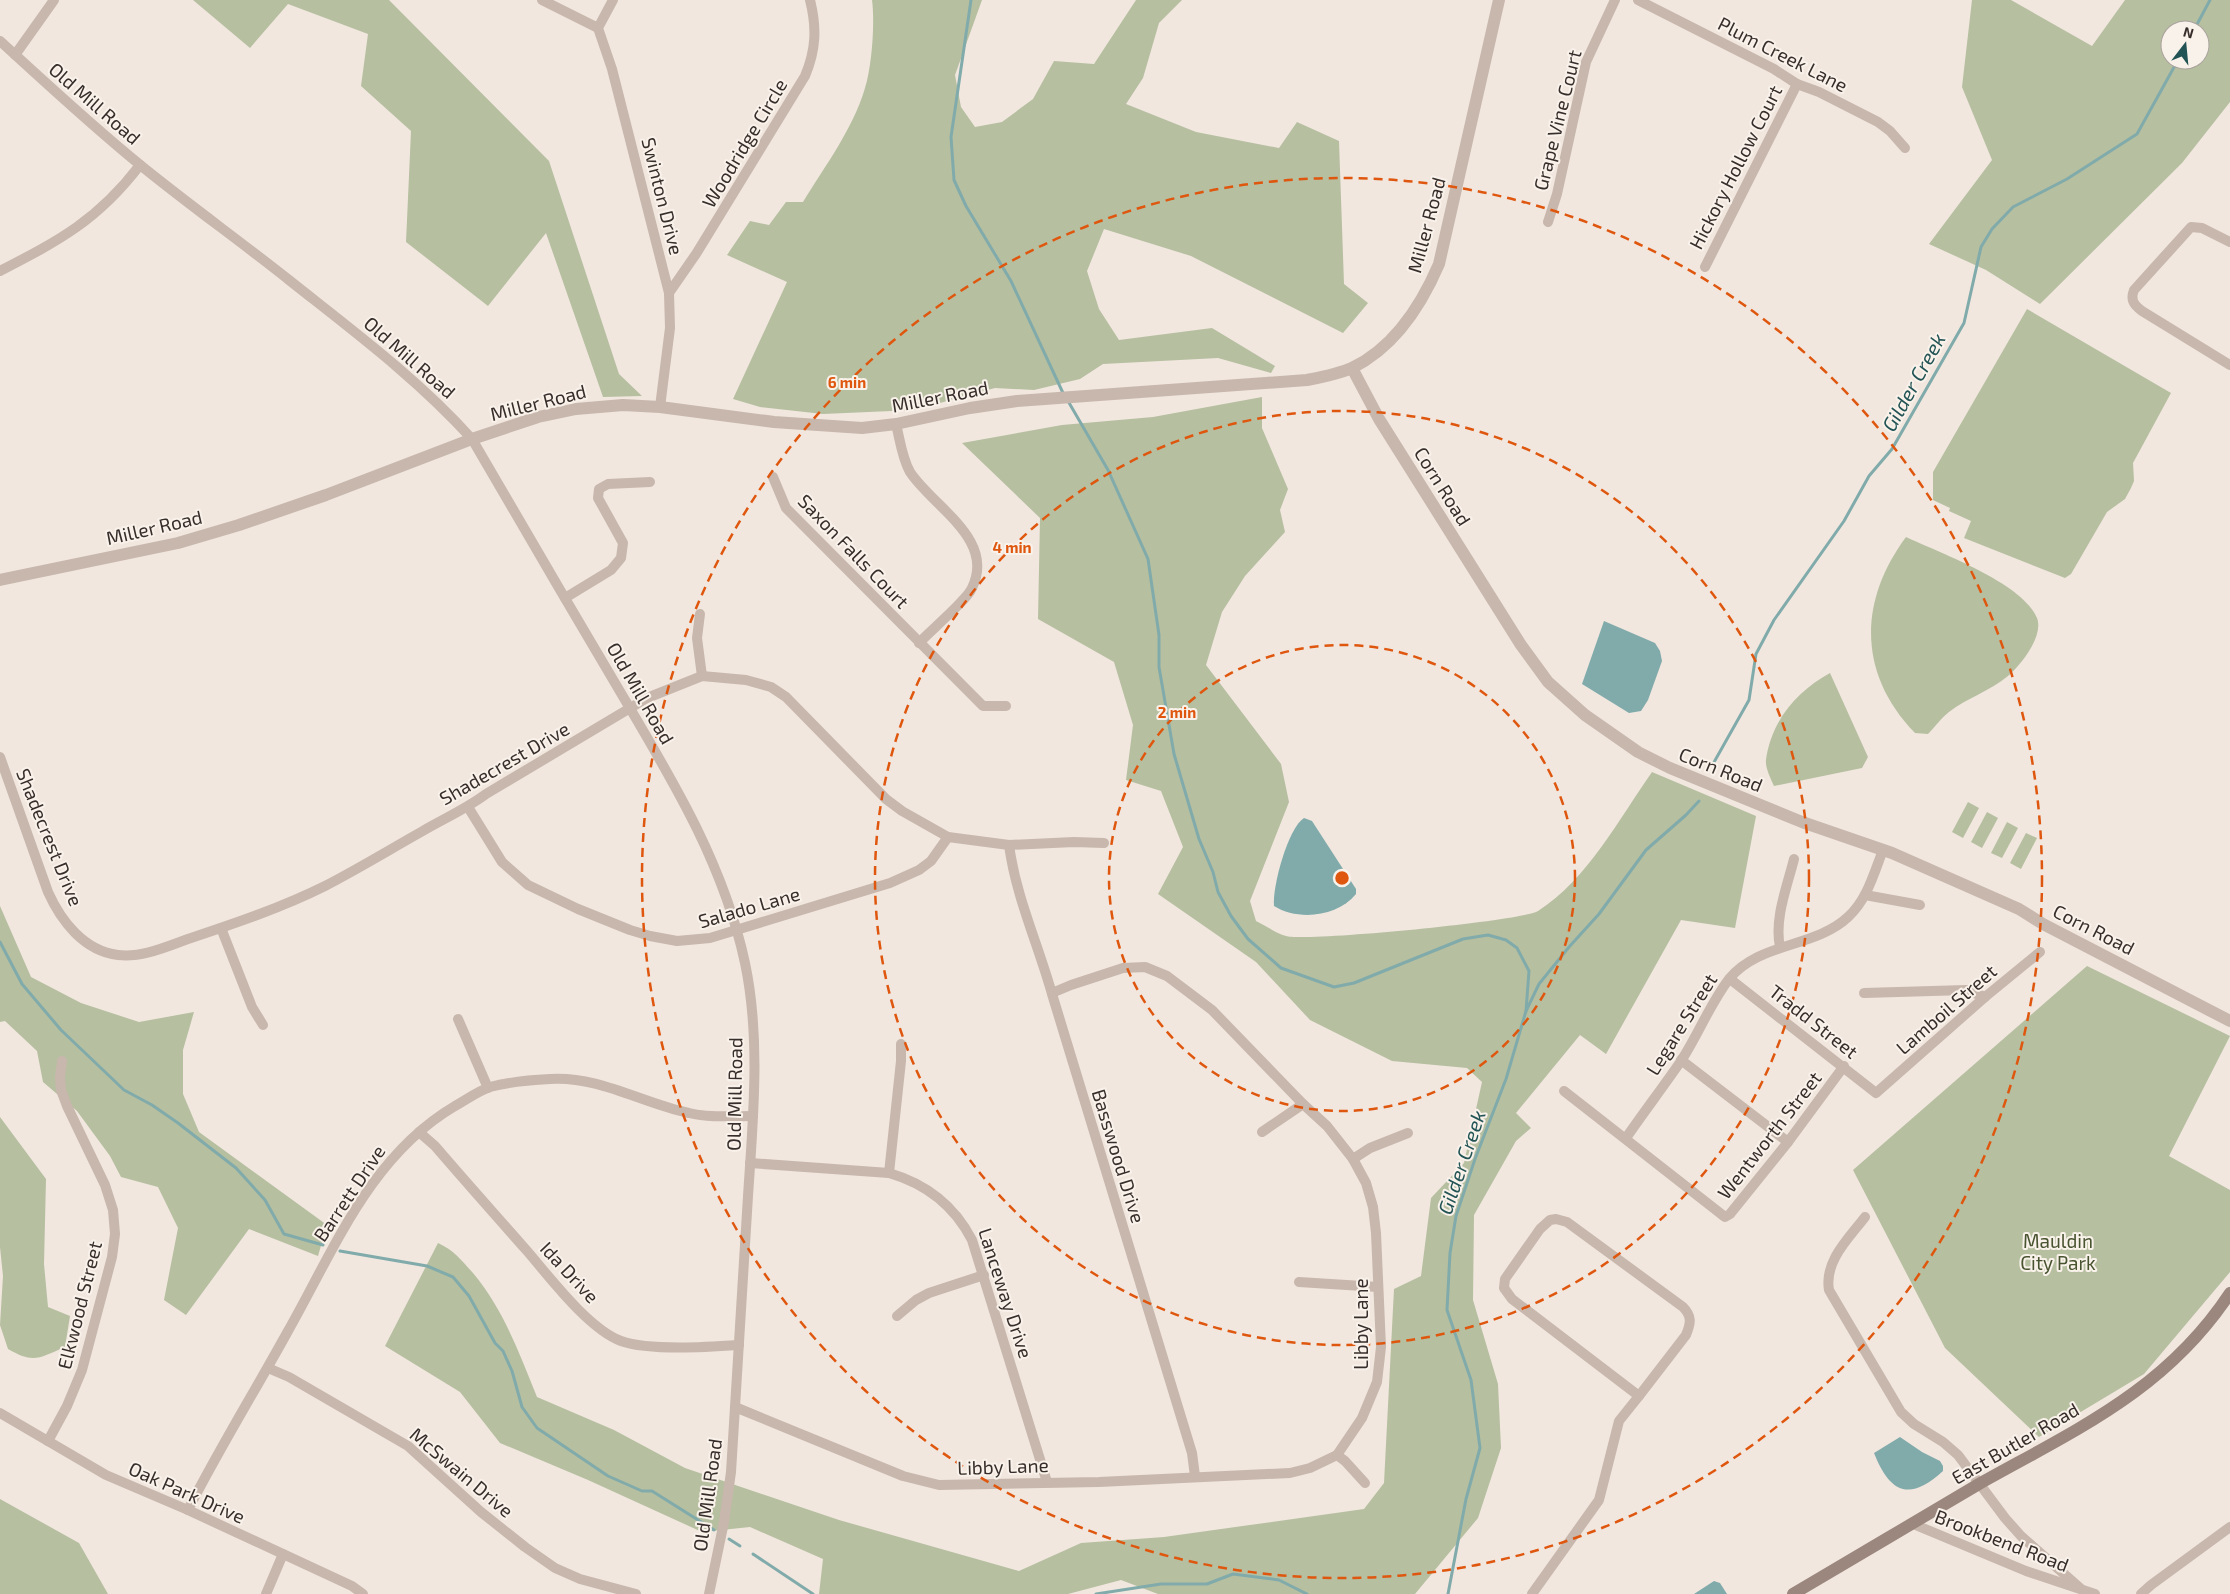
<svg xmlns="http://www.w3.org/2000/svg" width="2230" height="1594" font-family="'Exo 2',sans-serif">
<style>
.green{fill:#b6bfa0;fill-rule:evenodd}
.water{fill:#81abab}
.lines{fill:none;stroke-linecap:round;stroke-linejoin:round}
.stream{stroke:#81abab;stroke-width:3}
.minor{stroke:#c8b7ac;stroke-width:10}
.tertiary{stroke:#c8b7ac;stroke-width:12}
.secondary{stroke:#9b877d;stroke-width:12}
.ring{fill:none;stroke:#df570e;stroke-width:2.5;stroke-dasharray:9 6}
.labels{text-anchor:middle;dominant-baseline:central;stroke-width:4;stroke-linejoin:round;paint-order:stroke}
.street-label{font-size:19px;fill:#372d2a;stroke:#f9f2eb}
.park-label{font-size:19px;fill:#485330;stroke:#f9f2eb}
.water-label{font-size:20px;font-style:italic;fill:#235455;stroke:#f9f2eb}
.centre{fill:#df570e;stroke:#f9f2eb;stroke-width:2.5}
.ring-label{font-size:15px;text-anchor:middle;font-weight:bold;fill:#df570e;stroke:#f9f2eb;stroke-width:4;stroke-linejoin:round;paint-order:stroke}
</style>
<rect width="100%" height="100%" fill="#f1e7df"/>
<!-- green -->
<g class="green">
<path d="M193,0H389L549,161L619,374L642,396L603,397L546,233L488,306L406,242L411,131L361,86L368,34L288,4L250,48Z"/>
<path d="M872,0H982L955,75L961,107L975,127L1002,122L1033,99L1054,61L1094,64L1136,0H1182L1159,23L1143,78L1126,104L1196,132L1279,148L1297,122L1339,141L1344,284L1368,303L1343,333L1191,256L1104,229L1087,271L1099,309L1119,340L1212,328L1275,366L1271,373L1218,358L1103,364L1080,379L1034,390L995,388L914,410L823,414L760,407L733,399L787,282L727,255L750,221L769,225L786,202H803C825,166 853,129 865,88C872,66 875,22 872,0Z"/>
<path d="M1972,0H2011L2092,46L2125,0H2230V102L2182,163L2040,304L1986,270L1929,244L1992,160L1962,87ZM2170,30H2200V60H2170Z"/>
<path d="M2027,309L2171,393L2133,463L2134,481L2131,488L2125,499L2107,512L2071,574L2065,578L1964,538L1971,521L1949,511L1950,508L1933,500V472Z"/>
<path d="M1262,397V428L1288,489L1280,510L1285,532L1245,576L1222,612L1206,665L1281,764L1289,802L1250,901L1256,921C1266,926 1276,933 1286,936C1305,942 1523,921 1538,911C1587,880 1619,819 1652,772L1756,816L1735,928L1681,920L1606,1054L1580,1035L1516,1113L1531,1128L1516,1141L1474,1215L1473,1300L1498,1384L1501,1448L1478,1518L1415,1594H1158L1121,1580L1068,1594H819L823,1559L750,1527L702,1532L588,1480L500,1443L460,1392L385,1346L438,1243C455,1251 461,1260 473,1273C504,1310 519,1353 537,1397L614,1430L685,1468L839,1520L1019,1571L1081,1543L1164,1537L1364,1509L1384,1483L1394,1289L1421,1276L1431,1198L1464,1163L1482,1082L1467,1068L1392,1061L1310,1020L1256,962L1158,894L1183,847L1161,791L1126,780L1133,725L1114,662L1038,619L1040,518L962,443L1062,425L1153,417Z"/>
<path d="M1906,537C1940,553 2023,583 2037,618C2044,636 2021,665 2008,676C1990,691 1967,698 1949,712C1941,718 1935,727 1928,734L1915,733C1858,674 1858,602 1906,537Z"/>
<path d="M1830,673L1868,757L1862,768L1774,786C1771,779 1765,768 1766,760C1771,721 1797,691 1830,673Z"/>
<path d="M1968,802L1979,808L1963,838L1952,832Z"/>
<path d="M1987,812L1998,818L1982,848L1971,842Z"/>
<path d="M2007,822L2018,828L2002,858L1991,853Z"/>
<path d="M2026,833L2037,838L2021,869L2010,863Z"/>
<path d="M0,906L31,977L81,1003L139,1022L194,1012L183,1050V1094L199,1132L327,1225L318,1256L249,1229L186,1315L164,1300L178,1228L158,1187L121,1177L110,1156L77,1111L43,1082L37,1051L5,1021L0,1022Z"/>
<path d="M2087,966L2230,1036L2169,1156L2230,1190V1272L2144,1374L2039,1437L1945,1348L1853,1170Z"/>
<path d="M0,1117L46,1179L44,1264L48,1307L70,1316L65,1347C39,1358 34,1364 8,1349L0,1325L3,1276L0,1247Z"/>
<path d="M0,1499L79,1543L108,1594H0Z"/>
</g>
<!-- water -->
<g class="water">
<path d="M1604,621L1655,643L1660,651L1662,661L1648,700L1641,711L1629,713L1582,684Z"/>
<path d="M1304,818L1312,821L1356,889V894C1337,917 1298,921 1274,906C1272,887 1288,828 1304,818Z"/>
<path d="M1900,1437L1922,1452L1940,1461L1943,1466V1471C1909,1502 1890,1493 1874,1453Z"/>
<path d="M1714,1581L1720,1583L1727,1594H1694Z"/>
</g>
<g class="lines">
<!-- stream -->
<g class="stream">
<path d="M971,0L951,137L954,180L966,206L1011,281L1063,393"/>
<path d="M2194,30L2210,0"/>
<path d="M1068,401L1108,470L1148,559L1159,635V667L1174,754L1199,839L1213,872L1218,892L1231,916L1248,939L1281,968L1334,987L1354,983L1463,939L1488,935L1506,940L1517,948L1529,971L1526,1011"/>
<path d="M1713,764L1749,700L1756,654L1774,620L1844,521L1869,476L1892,449L1964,323L1981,247L1992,229L2013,207L2067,179L2137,134L2178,60"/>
<path d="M0,942L22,984L61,1030L124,1090L152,1105L178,1123L236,1168L265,1200L284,1234L323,1245"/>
<path d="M340,1251L427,1266L453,1277L469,1296L495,1343L503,1351L512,1371L522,1407L537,1428L608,1476L642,1491H652L714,1530"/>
<path d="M729,1539L740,1546"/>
<path d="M753,1554L813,1594"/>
<path d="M1096,1594L1161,1584H1207L1233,1574L1279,1580L1307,1594"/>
<path d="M1448,1594L1466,1499L1480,1448L1471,1380L1447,1310L1450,1253L1456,1216L1475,1159L1506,1079L1526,1011L1539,984L1569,947L1599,914L1646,850L1686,815L1699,801"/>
</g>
<!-- minor -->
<g class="minor">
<path d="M542,0L598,28"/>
<path d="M613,0L598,28L612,69L669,293L670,328L660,407"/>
<path d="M1638,0L1774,69L1797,84L1819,92L1878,122L1890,131L1905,148"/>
<path d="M0,41C46,83 91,125 139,164C188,204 240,241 289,280C352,330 418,379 472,439C519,520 567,602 615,683C668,773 723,860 745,963C761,1039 753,1119 748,1196C742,1288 737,1380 731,1472L724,1522L709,1594"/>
<path d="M15,55L54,0"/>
<path d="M1548,222L1557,194L1586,62L1615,0"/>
<path d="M2230,242L2202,228L2191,227L2134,290C2130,300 2134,305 2142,311L2230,365"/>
<path d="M1705,267L1797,84"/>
<path d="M0,271C60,240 98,220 140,165"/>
<path d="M669,293L696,254L805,76C816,50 817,28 810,0"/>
<path d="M896,424C900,440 902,458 910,472C933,507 996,539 972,588C967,600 930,631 919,643"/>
<path d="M773,477L786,508L983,706H1006"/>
<path d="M565,598L611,570L621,558L623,543L598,498L599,489L608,484L650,482"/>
<path d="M700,614L697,638L702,676"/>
<path d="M0,757L48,892C61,921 84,951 118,955C143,958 168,946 191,938C236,923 283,907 325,886C358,869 389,850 421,832C443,819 466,809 486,794L647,698L702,676L746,680L771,687L786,697L886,799L902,811L948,837L1009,845L1074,842L1104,843"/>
<path d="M468,807L502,862L528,885L578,909L630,930L650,936L677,941L710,938L890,883L919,870L931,861L948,837"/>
<path d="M1009,845C1016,897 1038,944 1052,994C1098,1147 1145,1300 1192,1453L1195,1476"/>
<path d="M1865,895L1920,905"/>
<path d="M221,928L252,1007L263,1025"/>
<path d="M1780,947C1774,919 1787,887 1794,859"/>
<path d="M1730,979L1876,1093L1985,997L2040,952"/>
<path d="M1864,993L1966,990L1985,997"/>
<path d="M458,1019L488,1088"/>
<path d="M1681,1060L1788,1142"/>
<path d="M1564,1091L1725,1217L1730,1214L1788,1142L1844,1066"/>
<path d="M419,1132L435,1146C466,1182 497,1217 528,1252C551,1279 589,1329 621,1341C649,1351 709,1347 739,1345"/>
<path d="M1262,1132L1303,1104"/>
<path d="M1626,1138C1644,1112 1663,1087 1681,1061C1698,1035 1710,1004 1729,979C1759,942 1815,948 1848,917C1867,900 1874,873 1883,850"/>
<path d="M1353,1159L1370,1148L1408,1133"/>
<path d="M750,1163L889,1173C927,1184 954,1205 972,1240L1047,1482"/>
<path d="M889,1173L901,1061V1044"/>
<path d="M1865,1217C1849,1238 1824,1261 1829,1290L1901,1412L1914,1424L1943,1442L1958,1455L2005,1518L2021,1536L2080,1588"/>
<path d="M1556,1219L1567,1222L1683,1307C1692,1316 1691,1323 1686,1335L1639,1396L1512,1299L1504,1288L1505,1279L1540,1229L1550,1220Z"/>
<path d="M1299,1282L1378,1287"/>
<path d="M897,1316L916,1300L929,1293L984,1275"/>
<path d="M268,1368L289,1377L408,1446L481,1512L525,1547L555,1568L580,1579L636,1594"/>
<path d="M735,1407L903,1476L939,1485L1099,1482L1290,1473L1310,1468L1337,1455L1362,1418L1377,1382L1381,1347L1376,1233L1373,1207L1366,1183L1353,1159L1327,1126L1303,1104L1212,1010L1167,976L1145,967L1123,968L1071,985L1052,993"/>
<path d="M0,1413L106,1475L188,1510L352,1586L363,1594"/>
<path d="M48,1441L67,1406L82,1370L112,1257L115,1234L113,1210L105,1185L67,1106L61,1090L60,1077L62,1061"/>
<path d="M1337,1455L1345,1461L1365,1483"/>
<path d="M188,1510C219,1449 255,1391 288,1331C334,1250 370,1156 455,1106C466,1100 478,1091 490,1087C509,1082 530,1080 550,1079C600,1076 641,1103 689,1113C710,1118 732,1116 753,1116"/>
<path d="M1913,1524L2026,1571L2095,1594"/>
<path d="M266,1594L283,1554"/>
<path d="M1532,1594L1599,1500L1619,1421L1639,1396"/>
<path d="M2141,1594L2151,1585L2230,1527"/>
</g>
<!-- tertiary -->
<g class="tertiary">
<path d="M1352,368L1379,419L1521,645L1548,682L1585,715L1638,752L1670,768L1802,822L1892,853L2019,909L2043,924L2230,1021"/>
<path d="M0,580L178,543L239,525L326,495L472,439L538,417L576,409L623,405L660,407L774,422L862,428L896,424L970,408L1017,401L1307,380C1322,377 1338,374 1352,368C1395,347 1421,306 1439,264L1499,0"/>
</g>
<!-- secondary -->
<path class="secondary" d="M1793,1594C1855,1558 1917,1520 1979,1484C2077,1429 2166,1390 2230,1293"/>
</g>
<!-- distance rings -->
<g class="ring">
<circle cx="1342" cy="878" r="233"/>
<circle cx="1342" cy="878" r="467"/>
<circle cx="1342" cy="878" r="700"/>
</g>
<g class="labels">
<!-- street labels -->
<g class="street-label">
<text transform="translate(1783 54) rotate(27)">Plum Creek Lane</text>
<text transform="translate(95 103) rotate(41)">Old Mill Road</text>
<text transform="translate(1557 120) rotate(-76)">Grape Vine Court</text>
<text transform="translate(744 143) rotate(-59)">Woodridge Circle</text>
<text transform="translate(1735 167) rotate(-63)">Hickory Hollow Court</text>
<text transform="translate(663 196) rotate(76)">Swinton Drive</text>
<text transform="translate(1426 225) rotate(-75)">Miller Road</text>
<text transform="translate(410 357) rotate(41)">Old Mill Road</text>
<text transform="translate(940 396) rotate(-11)">Miller Road</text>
<text transform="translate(538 402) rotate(-14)">Miller Road</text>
<text transform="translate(1443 486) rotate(58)">Corn Road</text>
<text transform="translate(154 527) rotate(-13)">Miller Road</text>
<text transform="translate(854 551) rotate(46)">Saxon Falls Court</text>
<text transform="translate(641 693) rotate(60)">Old Mill Road</text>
<text transform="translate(504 763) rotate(-30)">Shadecrest Drive</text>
<text transform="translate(1721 769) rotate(22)">Corn Road</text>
<text transform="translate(50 837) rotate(68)">Shadecrest Drive</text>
<text transform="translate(749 907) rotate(-16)">Salado Lane</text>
<text transform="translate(2094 929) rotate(27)">Corn Road</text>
<text transform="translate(1946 1009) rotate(-41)">Lamboil Street</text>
<text transform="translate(1814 1021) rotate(38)">Tradd Street</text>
<text transform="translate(1681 1024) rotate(-58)">Legare Street</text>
<text transform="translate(734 1094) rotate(-89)">Old Mill Road</text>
<text transform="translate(1769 1135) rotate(-52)">Wentworth Street</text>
<text transform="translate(1119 1156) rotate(73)">Basswood Drive</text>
<text transform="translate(349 1193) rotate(-56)">Barrett Drive</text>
<text transform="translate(570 1272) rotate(47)">Ida Drive</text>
<text transform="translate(1006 1293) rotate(72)">Lanceway Drive</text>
<text transform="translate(79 1305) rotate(-76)">Elkwood Street</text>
<text transform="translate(1360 1324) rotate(-90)">Libby Lane</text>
<text transform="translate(2015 1443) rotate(-30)">East Butler Road</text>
<text transform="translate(1003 1466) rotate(-2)">Libby Lane</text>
<text transform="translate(462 1472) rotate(40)">McSwain Drive</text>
<text transform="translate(187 1492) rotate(24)">Oak Park Drive</text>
<text transform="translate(707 1495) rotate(-82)">Old Mill Road</text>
<text transform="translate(2002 1540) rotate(21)">Brookbend Road</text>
</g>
<!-- park labels -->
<g class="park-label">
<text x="2058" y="1240">Mauldin<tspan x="2058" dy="22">City Park</tspan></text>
</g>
<!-- water labels -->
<g class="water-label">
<text transform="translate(1913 382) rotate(-61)">Gilder Creek</text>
<text transform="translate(1461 1162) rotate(-71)">Gilder Creek</text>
</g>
</g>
<circle cx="1342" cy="878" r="8" class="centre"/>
<g class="ring-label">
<text x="847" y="388">6 min</text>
<text x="1012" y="553">4 min</text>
<text x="1177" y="718">2 min</text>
</g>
<!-- north arrow -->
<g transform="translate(2185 45) rotate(16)"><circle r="24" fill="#f9f2eb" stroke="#aba39e"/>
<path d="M0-4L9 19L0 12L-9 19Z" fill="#235455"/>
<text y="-8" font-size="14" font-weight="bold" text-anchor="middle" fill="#372d2a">N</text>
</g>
</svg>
